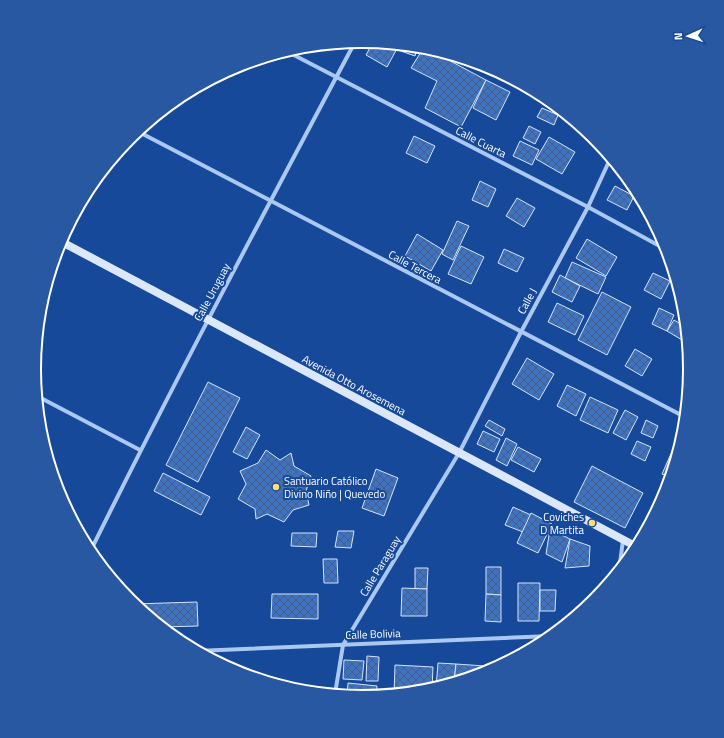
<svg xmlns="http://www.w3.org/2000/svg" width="724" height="738" font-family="'Titillium Web',sans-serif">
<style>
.building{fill:url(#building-cross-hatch);stroke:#d3e4fc}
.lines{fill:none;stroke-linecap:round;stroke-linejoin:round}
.street{stroke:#abc8f2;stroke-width:4}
.secondary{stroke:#dae7fc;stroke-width:8}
.poi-dot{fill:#ffdd6d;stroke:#16499a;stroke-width:1.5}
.labels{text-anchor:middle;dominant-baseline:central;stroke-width:4;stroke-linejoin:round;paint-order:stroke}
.street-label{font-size:11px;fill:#fff;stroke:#16499a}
.poi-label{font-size:11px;fill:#fff;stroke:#16499a;text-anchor:start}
.rim{fill:none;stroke:#fff;stroke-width:2}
</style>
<defs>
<pattern id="building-cross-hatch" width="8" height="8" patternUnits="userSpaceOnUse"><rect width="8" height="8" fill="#3f72c1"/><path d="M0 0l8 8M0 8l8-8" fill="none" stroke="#465f86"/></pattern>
</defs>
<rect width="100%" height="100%" fill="#16499a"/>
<!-- building -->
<g class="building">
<path d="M373,42L399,45L387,67L366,55Z"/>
<path d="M400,45L418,47L415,56L398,50Z"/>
<path d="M424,47L486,80L461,127L425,108L437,81L411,68Z"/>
<path d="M486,80L510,92L496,120L473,108Z"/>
<path d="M531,89L548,99L547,102L529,94Z"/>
<path d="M542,108L558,115L554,125L537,117Z"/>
<path d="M572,119L586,131L570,123Z"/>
<path d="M529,126L541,132L535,144L523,138Z"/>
<path d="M414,136L435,146L427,163L406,153Z"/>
<path d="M549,137L575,152L562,174L536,159Z"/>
<path d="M520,141L539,150L532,165L513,156Z"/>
<path d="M480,181L496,189L488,207L472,200Z"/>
<path d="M615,186L634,196L627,210L607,200Z"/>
<path d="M517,198L535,208L524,227L506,216Z"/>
<path d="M457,221L469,226L453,260L442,254Z"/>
<path d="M417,234L443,250L431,271L405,256Z"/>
<path d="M587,239L617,257L606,276L576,258Z"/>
<path d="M461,246L484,257L471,284L448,274Z"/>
<path d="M504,249L524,258L517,272L498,263Z"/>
<path d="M572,262L606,277L598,294L565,278Z"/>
<path d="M653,273L670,281L661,299L644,290Z"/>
<path d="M560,275L580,286L572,302L552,292Z"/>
<path d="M602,292L631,307L607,355L578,340Z"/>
<path d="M557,303L584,316L575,335L548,322Z"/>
<path d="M659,308L674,315L667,331L652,324Z"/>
<path d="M674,320L686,327L687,343L667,331Z"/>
<path d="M635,349L652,359L642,376L625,366Z"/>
<path d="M527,358L554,374L539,400L512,384Z"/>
<path d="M208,382L240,398L198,482L166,465Z"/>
<path d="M567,385L586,394L576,416L557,406Z"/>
<path d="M590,397L618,410L608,433L580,420Z"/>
<path d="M625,410L638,417L626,440L613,433Z"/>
<path d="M489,420L505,429L502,436L485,426Z"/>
<path d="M646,420L658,426L653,438L641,433Z"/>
<path d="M246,427L260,435L247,459L233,452Z"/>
<path d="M483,431L500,439L494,452L477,444Z"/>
<path d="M506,438L517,444L507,466L496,460Z"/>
<path d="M677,440L681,442L670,477L662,474Z"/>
<path d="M637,441L651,447L645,461L631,454Z"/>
<path d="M518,447L541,459L534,472L511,460Z"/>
<path d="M266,450L280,460L291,453L294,466L311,476L306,491L309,505L293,510L284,522L267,514L256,519L255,509L238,499L246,484L240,471L258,463Z"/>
<path d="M592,466L643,493L625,528L574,502Z"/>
<path d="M376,469L398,478L384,516L362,508Z"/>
<path d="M163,473L210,497L201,515L154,491Z"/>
<path d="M513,507L531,515L523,532L505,525Z"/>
<path d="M531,513L552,524L538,553L517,543Z"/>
<path d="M550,529L570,539L562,562L546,554Z"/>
<path d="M338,531H354L351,548L335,547Z"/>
<path d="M292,533H317L316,547L291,546Z"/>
<path d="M570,539L590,546L589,566L565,568Z"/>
<path d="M323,559H337L338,583H324Z"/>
<path d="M486,567H501V595L486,594Z"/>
<path d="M415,568H428L427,589H415Z"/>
<path d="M518,583H540L539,621H518Z"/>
<path d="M402,588L427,589V616H401Z"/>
<path d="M540,590H556L555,611H540Z"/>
<path d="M272,594H318V619L271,618Z"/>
<path d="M486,594L501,595V622L485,621Z"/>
<path d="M197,602L198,626L162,627L134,604Z"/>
<path d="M367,656L379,657L378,681H366Z"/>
<path d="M344,660L364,661L362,680L343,679Z"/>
<path d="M438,663L456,664L454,682L436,688Z"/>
<path d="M456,664L485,666L484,673L454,682Z"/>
<path d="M395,665L433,667L432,689L426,691L394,694Z"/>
<path d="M348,683L377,686L376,696L362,697L347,696Z"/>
</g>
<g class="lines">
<!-- street -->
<g class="street">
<path d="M286,51L588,207L667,250"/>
<path d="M137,131L685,417"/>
<path d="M37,396L140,450"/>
<path d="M90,552C175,380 265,211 355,42"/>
<path d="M619,571L623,540"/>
<path d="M196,651L551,636"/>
<path d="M335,694L343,645L459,453L521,332L588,207L611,157"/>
</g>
<!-- secondary -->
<path class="secondary" d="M60,241L637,547"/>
</g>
<!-- markers -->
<g class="poi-dot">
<circle cx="276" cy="487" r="4"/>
<circle cx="592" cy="523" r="4"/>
</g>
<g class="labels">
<!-- street labels -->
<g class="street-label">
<text transform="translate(481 142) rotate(27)">Calle Cuarta</text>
<text transform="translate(415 267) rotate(28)">Calle Tercera</text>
<text transform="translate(212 292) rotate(-62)">Calle Uruguay</text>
<text transform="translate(527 301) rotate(-62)">Calle J</text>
<text transform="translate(354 385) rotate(28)">Avenida Otto Arosemena</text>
<text transform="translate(380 566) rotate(-59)">Calle Paraguay</text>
<text transform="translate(373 634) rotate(-2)">Calle Bolivia</text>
</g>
<!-- poi labels -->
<g class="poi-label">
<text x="284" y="481">Santuario Católico<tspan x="284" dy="13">Divino Niño | Quevedo</tspan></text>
<text x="584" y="517" text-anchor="end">Coviches<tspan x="584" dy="13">D Martita</tspan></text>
</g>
</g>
<!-- crop -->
<path d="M0 0H724V738H0ZM41 369a321 321 0 1 1 642 0a321 321 0 1 1-642 0Z" fill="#2958a2" fill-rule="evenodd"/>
<path class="rim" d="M41 369a321 321 0 1 1 642 0a321 321 0 1 1-642 0Z"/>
<!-- north arrow -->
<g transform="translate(688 36) rotate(267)" stroke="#16499a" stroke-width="3" paint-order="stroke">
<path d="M0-3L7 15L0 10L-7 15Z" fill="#ffffff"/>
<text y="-6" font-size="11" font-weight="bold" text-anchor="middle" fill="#ffffff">N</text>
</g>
</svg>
